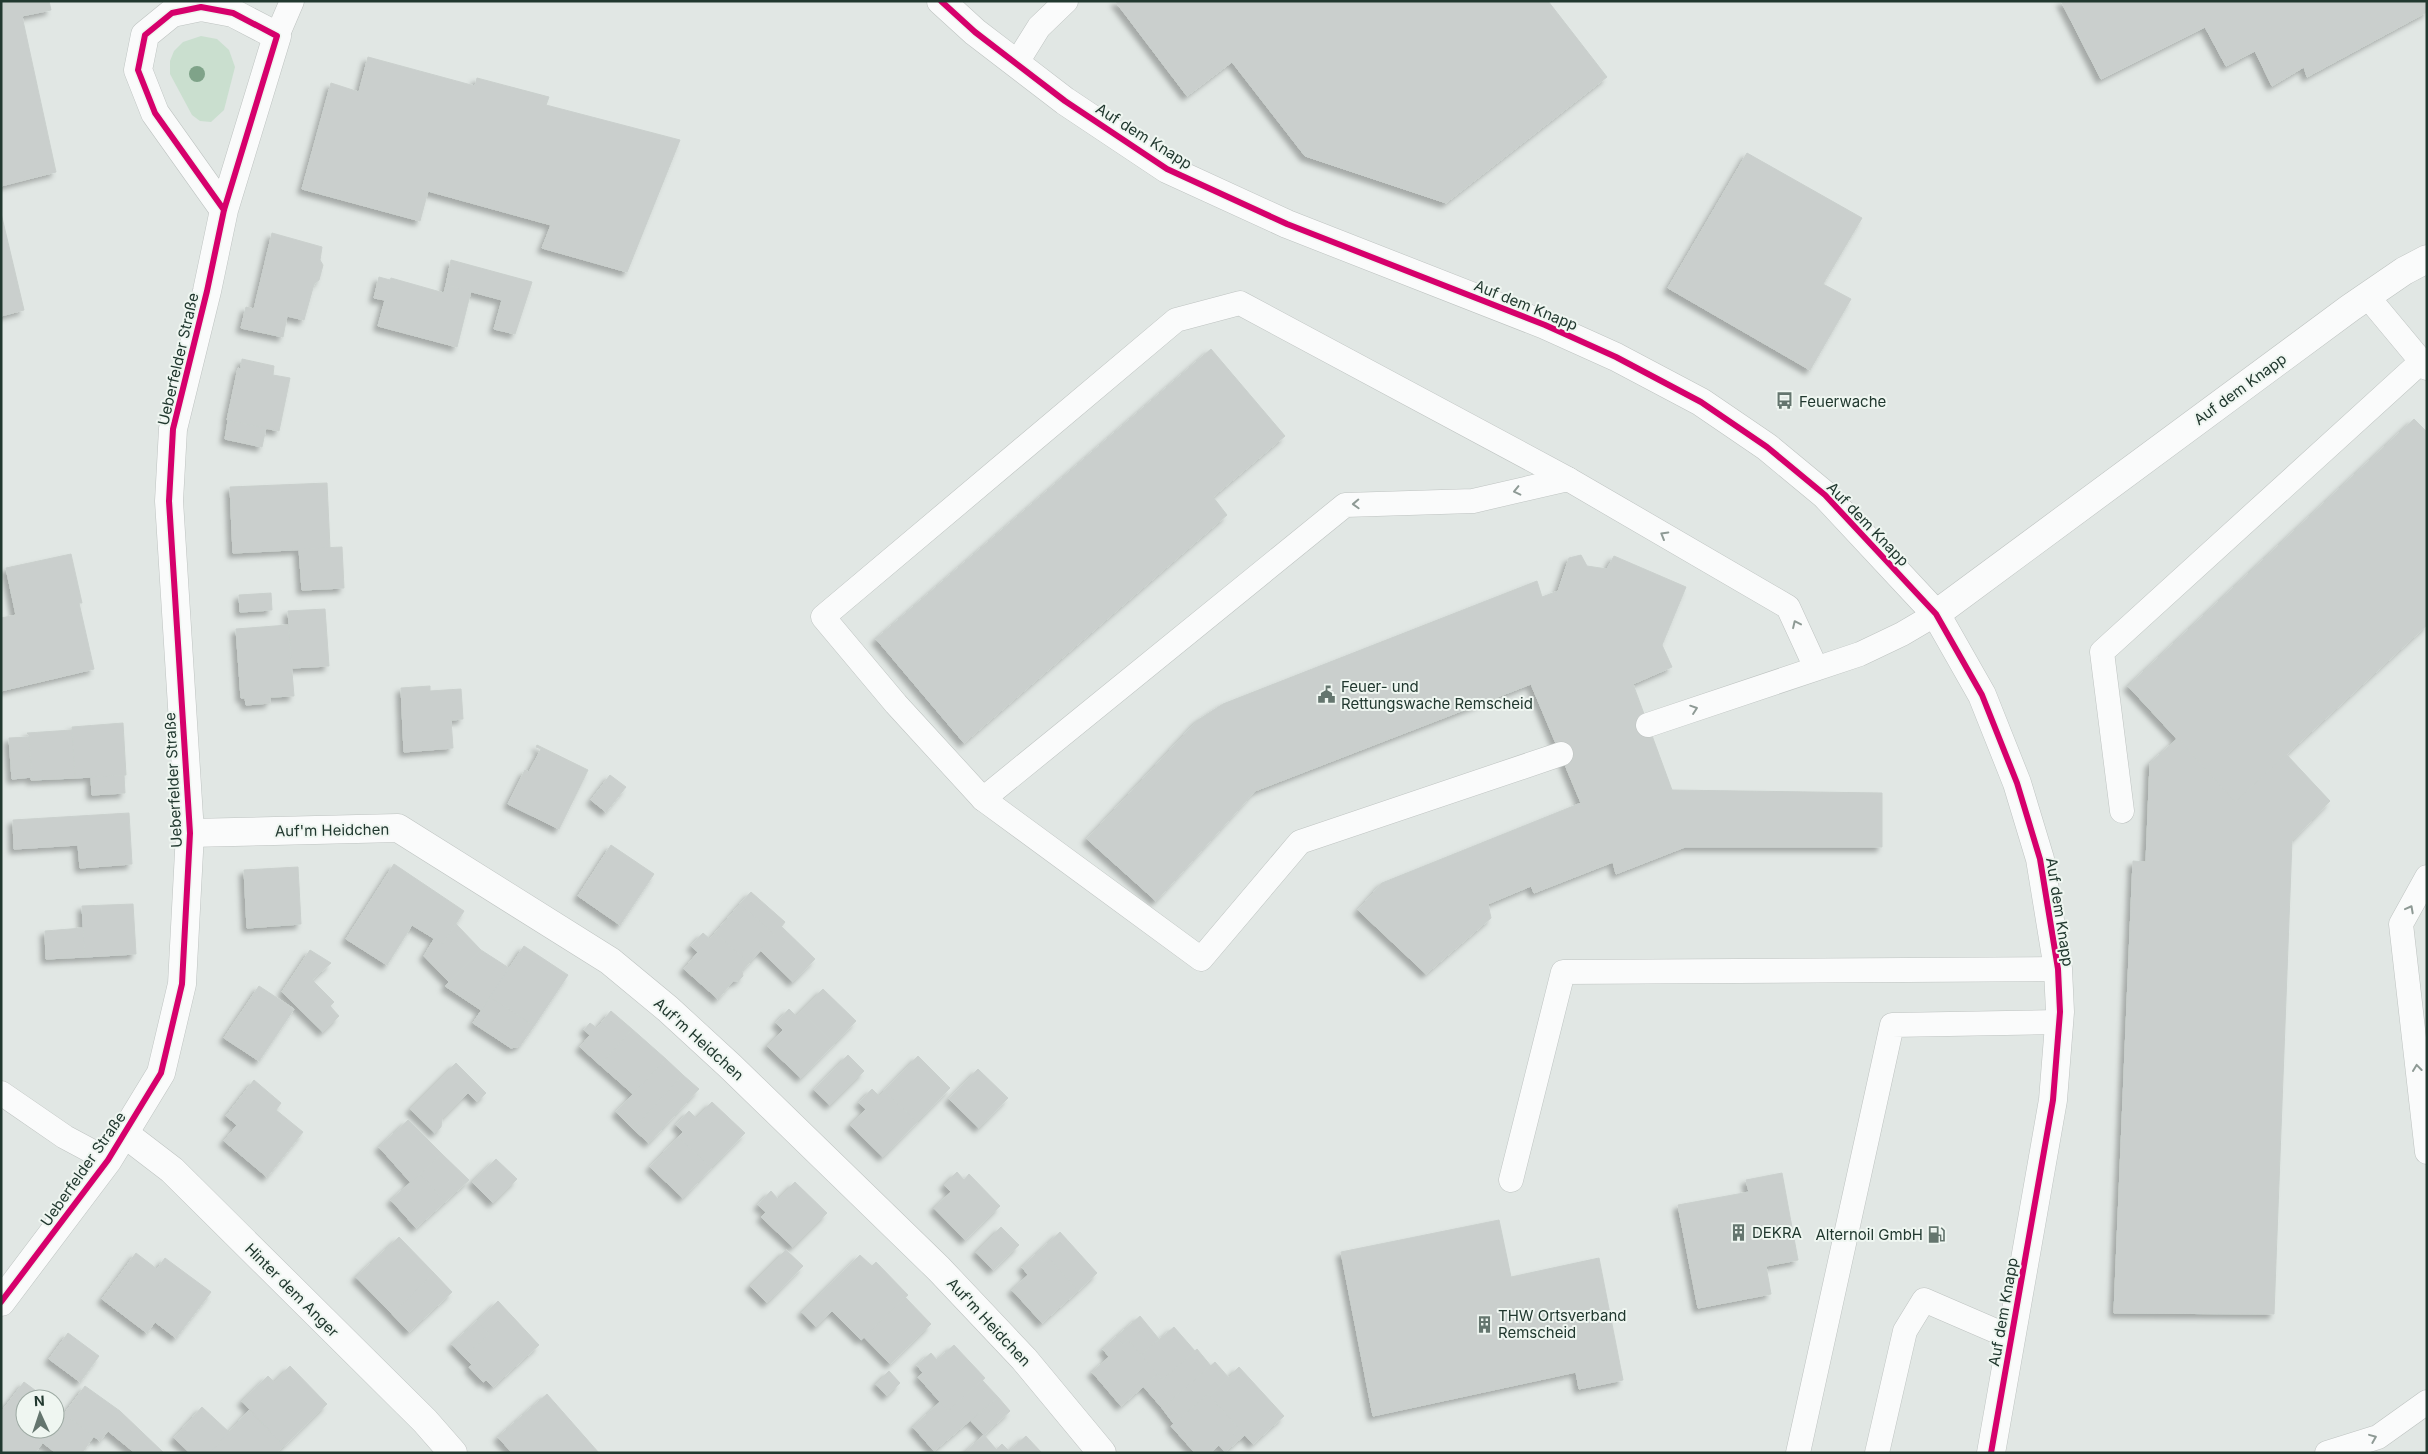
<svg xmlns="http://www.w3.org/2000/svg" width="2428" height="1454" font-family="Inter,sans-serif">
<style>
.green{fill:#cadfcf}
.building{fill:#cacfcd;stroke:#cad0cd;filter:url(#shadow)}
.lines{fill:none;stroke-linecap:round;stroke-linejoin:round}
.service-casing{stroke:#bec3c1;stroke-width:25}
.minor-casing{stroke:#bec3c1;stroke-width:29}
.service{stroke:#fafbfb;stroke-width:24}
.minor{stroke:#fafbfb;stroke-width:28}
.cycleway-casing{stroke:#eff6f1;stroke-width:9}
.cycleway{stroke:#d6006c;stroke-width:6}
.tree{fill:#7fa389}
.oneway{stroke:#8e9a95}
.labels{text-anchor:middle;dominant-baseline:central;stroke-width:4;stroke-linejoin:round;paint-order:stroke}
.street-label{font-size:15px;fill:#21382f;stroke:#eff6f1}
.poi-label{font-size:15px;fill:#21382f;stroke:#eff6f1;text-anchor:start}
</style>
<defs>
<filter id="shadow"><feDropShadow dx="-4.5" dy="4.5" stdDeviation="2.5" flood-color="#0004"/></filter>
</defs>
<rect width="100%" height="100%" fill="#e1e7e4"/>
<!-- green -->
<path class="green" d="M201,36L217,39L229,50L235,67L224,110L211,122L200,121L192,115L170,74V61L174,51L183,42Z"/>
<!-- building -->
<g class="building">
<path d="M1,1H49L51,10L22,16L56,172L1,186Z"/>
<path d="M1115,1H1548L1607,77L1446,203L1305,156L1232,62L1187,96Z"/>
<path d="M2061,1H2427V12L2307,77L2304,67L2272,86L2255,51L2226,66L2205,27L2101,79Z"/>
<path d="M368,57L475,86L477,78L549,97L546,105L680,140L627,272L542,248L551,225L428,191L420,221L302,189L331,83L359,92Z"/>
<path d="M1747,153L1862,218L1823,284L1851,299L1810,370L1668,288Z"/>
<path d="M1,213L24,310L1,316Z"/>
<path d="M272,233L322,247L320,260L323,265L319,280L314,284L304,320L287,316L283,337L241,328L246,307L254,309Z"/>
<path d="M451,260L532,282L515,334L494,329L502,300L446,285Z"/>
<path d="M379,277L390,280L391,278L444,293L446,285L471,291L457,347L378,326L385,300L374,298Z"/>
<path d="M1211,349L1285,436L1213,497L1227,515L964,743L876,639Z"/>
<path d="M242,359L274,366L273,375L290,378L279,431L227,420L238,368L241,369Z"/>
<path d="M2414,419L2427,432V625L2235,802L2128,686Z"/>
<path d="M228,421L266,428L262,447L225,439Z"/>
<path d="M327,483L330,548L233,553L230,487Z"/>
<path d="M342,547L344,588L302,590L299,549Z"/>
<path d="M71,554L82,603H79L94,669L5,690L1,674V618L16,615L6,568Z"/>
<path d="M1581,555L1587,566L1607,569L1614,556L1686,587L1662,645L1672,667L1633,684L1672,790L1882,793V847H1685L1616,874L1613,862L1534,893L1531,886L1488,904L1491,918L1426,974L1358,910L1382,883L1581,803L1531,684L1255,791L1156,901L1087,839L1198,720L1223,704L1537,581L1542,597L1558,591L1569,558Z"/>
<path d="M271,593L272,610L240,612L239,595Z"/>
<path d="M325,609L329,666L292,668L288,611Z"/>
<path d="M288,625L294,696L270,697V703L246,705L245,698H241L236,629Z"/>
<path d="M1,674L5,690L1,691Z"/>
<path d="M430,686V691L461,689L463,719L451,720L453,748L404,752L401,688Z"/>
<path d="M123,723L126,775L75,778L72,727Z"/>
<path d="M72,730L75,778L31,780L29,735L27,733Z"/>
<path d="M29,737L32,777L12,779L9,738Z"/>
<path d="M2178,738L2235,802L2286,754L2330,801L2292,841L2274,1314L2114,1313L2133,861L2146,862L2150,763Z"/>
<path d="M537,745L588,770L559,829L508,804L525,770L529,772L541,749L536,747Z"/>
<path d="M124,775L125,793L92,795L91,777Z"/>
<path d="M610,775L626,787L606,812L591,800Z"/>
<path d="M129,813L132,864L80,868L78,845L14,849L13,820Z"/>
<path d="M611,845L654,874L620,925L578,896Z"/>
<path d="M394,864L464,911L443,944L412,925L387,965L346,939Z"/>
<path d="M298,867L301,924L247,928L244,870Z"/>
<path d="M751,892L785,922L775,935L740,904Z"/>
<path d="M133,904L136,954L85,957L82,906Z"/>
<path d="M740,904L775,935L749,963L715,933Z"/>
<path d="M456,924L481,950L449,982L424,956L434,939L443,944Z"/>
<path d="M781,926L815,959L793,982L760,950Z"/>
<path d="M83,928L85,957L46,959L45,931Z"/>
<path d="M703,933L710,939L715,933L749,963L742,971L743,976L738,981H733L718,999L684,969L698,952L691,946Z"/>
<path d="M524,946L568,975L534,1026L490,997Z"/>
<path d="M310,950L331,963L312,980L334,1002L330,1006L339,1016L323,1032L282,992Z"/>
<path d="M481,950L509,968L481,1010L445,986Z"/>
<path d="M259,986L294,1009L259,1061L224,1038Z"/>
<path d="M823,989L856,1021L834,1044L801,1011Z"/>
<path d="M490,997L534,1026L520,1046L511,1048L473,1023Z"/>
<path d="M789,1009L796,1016L801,1011L834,1044L801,1078L767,1046L783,1030L776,1023Z"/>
<path d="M611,1011L632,1029L600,1065L580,1047L590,1035L584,1030L590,1023L597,1028Z"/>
<path d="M632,1029L666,1059L633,1094L600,1065Z"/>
<path d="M848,1055L864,1071L830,1105L814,1090Z"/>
<path d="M918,1056L950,1088L917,1122L884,1091Z"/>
<path d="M666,1059L683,1075L633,1129L616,1112Z"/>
<path d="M456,1063L486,1093L477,1102L468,1093L442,1119L441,1127L435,1133L410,1109Z"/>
<path d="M978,1069L1008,1098L979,1128L949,1099Z"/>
<path d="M683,1075L699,1089L649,1143L633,1129Z"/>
<path d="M254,1080L281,1103L276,1110L303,1132L267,1177L224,1141L237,1125L226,1116Z"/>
<path d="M872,1089L879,1096L884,1091L917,1122L883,1157L850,1125L866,1109L859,1103Z"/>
<path d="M712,1102L745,1133L711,1168L678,1137L683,1132L676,1125L689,1111L696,1118Z"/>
<path d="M408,1120L442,1154L411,1183L379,1147Z"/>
<path d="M678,1137L711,1168L683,1198L650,1167Z"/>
<path d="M442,1154L469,1180L445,1202L420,1174Z"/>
<path d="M496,1159L517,1179L493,1203L472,1182Z"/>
<path d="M957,1172L964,1180L969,1174L1000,1206L965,1240L934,1208L951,1192L944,1185Z"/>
<path d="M1782,1173L1798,1260L1766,1266L1771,1294L1698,1308L1678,1205L1749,1192L1746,1180Z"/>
<path d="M420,1174L445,1202L416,1228L391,1200Z"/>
<path d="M795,1182L827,1213L793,1247L761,1217L766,1212L758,1205L771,1191L778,1199Z"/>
<path d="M1499,1220L1511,1277L1599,1258L1623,1380L1579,1389L1576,1372L1373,1416L1341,1252Z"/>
<path d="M1001,1227L1019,1245L993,1270L976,1252Z"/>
<path d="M1060,1232L1097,1273L1078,1291L1048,1257L1043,1262L1035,1255Z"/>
<path d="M399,1237L434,1273L392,1314L356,1277Z"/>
<path d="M786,1250L803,1266L767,1303L750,1286Z"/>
<path d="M136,1253L157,1269L165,1258L211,1292L176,1338L155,1322L147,1333L102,1299Z"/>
<path d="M860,1255L872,1266L876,1262L908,1295L861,1340L832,1311L816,1327L802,1312Z"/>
<path d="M1035,1255L1043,1262L1048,1257L1078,1291L1042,1323L1012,1290L1028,1275L1022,1267Z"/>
<path d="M434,1273L452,1292L409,1332L392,1314Z"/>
<path d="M905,1297L931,1324L890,1364L864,1337Z"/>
<path d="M498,1301L539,1345L493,1387L486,1380L483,1382L469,1367L472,1365L464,1357L489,1334L477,1321Z"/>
<path d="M1140,1316L1159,1339L1141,1355L1128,1340L1123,1345L1116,1337Z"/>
<path d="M477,1321L489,1334L464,1357L452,1344Z"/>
<path d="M1174,1327L1195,1351L1162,1380L1141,1355Z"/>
<path d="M68,1333L99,1356L80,1382L49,1359Z"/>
<path d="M1116,1337L1123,1345L1128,1340L1158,1374L1121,1406L1092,1372L1109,1357L1103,1349Z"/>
<path d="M954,1345L985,1378L948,1411L918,1377L923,1373L917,1365L931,1353L937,1360Z"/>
<path d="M1197,1349L1211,1366L1162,1408L1143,1386L1158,1374L1162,1380Z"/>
<path d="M1215,1362L1230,1379L1210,1396L1208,1394L1174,1424L1162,1408Z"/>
<path d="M290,1366L327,1404L284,1446L242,1401L268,1376L274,1382Z"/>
<path d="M1239,1367L1284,1416L1253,1444L1245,1435L1239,1440L1233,1433L1238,1428L1210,1396Z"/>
<path d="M889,1371L900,1383L887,1396L876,1384Z"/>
<path d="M982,1380L998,1397L934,1451L913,1427L940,1402L948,1411Z"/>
<path d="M24,1382L47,1399H25V1429H53L35,1453H13L1,1444V1412Z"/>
<path d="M85,1386L120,1411L164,1453H135L108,1431L100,1441L64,1414Z"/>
<path d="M547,1394L599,1453H512L498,1437Z"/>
<path d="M1208,1394L1238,1428L1233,1433L1239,1440L1225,1452L1219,1445L1210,1453H1195L1171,1426Z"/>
<path d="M998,1397L1010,1411L984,1435L971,1421Z"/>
<path d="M55,1405L65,1413L55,1427Z"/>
<path d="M202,1407L229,1432L210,1453H190L174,1438Z"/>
<path d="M249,1410L284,1446L276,1453H210Z"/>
<path d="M64,1414L94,1436L82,1453H56L43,1443Z"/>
<path d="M984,1435L996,1449L993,1453H964Z"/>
<path d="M1026,1436L1042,1453H993L1002,1444L1009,1451Z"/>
<path d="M1,1444L13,1453H1Z"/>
</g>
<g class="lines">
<defs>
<g id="service">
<path d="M277,36L292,1"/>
<path d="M1016,64L1039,27L1066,1"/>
<path d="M2367,296L2427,368"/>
<path d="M1648,725L1860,654L1902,634L1936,614"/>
<path d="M1561,754L1300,842L1201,959L983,799L1345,505L1473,501L1568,479L1788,607L1816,668"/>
<path d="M983,799L896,704L823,617L1176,320L1240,303L1568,479"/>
<path d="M2122,811L2102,652L2422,361"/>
<path d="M2427,877L2401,924L2427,1152"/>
<path d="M1,1093L65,1137L108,1160"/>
<path d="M1511,1180L1563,972L2058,969"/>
<path d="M1798,1453L1892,1025L2059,1022"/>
<path d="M1877,1453L1905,1331L1924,1300L2012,1338"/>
<path d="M2327,1453L2378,1437L2427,1402"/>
</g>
<g id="minor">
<path d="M941,1L975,32L1065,101L1167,169L1287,224L1545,325L1616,357L1701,402L1767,447L1825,495L1936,614L1982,695L2017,783L2040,859L2058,969L2060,1012L2053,1100L1991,1453"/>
<path d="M1936,614L2350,308L2404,271L2427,259"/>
<path d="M190,833L398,828L610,961L668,1009L730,1066L939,1269L1024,1359L1102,1453"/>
<path d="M125,1134L172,1170L425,1421L453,1453"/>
<path d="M1,1302L108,1160L161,1073L182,984L190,833L169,501L173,429L207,291L224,210L277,36L233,13L201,7L172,13L145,35L138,70L155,113L224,210"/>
</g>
</defs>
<!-- service casing -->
<use href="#service" class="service-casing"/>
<!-- minor casing -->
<use href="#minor" class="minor-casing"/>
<!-- service -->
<use href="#service" class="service"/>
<!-- minor -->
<use href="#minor" class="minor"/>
<defs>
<g id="cycleway">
<path d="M941,1L975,32L1065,101L1167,169L1287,224L1545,325L1616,357L1701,402L1767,447L1825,495L1936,614L1982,695L2017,783L2040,859L2058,969L2060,1012L2053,1100L1991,1453"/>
<path d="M1,1302L108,1160L161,1073L182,984L190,833L169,501L173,429L207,291L224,210L277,36L233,13L201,7L172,13L145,35L138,70L155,113L224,210"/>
</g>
</defs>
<!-- cycleway casing -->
<use href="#cycleway" class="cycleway-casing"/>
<!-- cycleway -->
<use href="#cycleway" class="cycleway"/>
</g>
<!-- trees -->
<circle class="tree" cx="197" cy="74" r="8"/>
<!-- one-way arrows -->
<defs><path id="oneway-chevron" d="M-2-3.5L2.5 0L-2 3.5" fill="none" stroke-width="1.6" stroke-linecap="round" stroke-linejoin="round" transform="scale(1.25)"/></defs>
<g class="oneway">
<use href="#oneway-chevron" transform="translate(1517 491) rotate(167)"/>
<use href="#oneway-chevron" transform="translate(1356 504) rotate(178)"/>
<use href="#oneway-chevron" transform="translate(1664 535) rotate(-150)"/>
<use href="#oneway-chevron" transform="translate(1796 624) rotate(-115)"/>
<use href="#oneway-chevron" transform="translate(1694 709) rotate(-19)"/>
<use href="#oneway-chevron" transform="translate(2410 909) rotate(-62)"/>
<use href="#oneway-chevron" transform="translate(2417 1068) rotate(-97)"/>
<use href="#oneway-chevron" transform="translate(2373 1438) rotate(-22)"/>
</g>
<!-- icons -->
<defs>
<symbol id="bus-bare" viewBox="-9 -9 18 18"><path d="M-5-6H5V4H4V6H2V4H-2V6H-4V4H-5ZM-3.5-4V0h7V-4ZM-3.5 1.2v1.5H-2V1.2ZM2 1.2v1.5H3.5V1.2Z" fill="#64756e" stroke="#eff6f1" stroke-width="2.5" paint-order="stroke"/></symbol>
<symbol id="civic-bare" viewBox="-9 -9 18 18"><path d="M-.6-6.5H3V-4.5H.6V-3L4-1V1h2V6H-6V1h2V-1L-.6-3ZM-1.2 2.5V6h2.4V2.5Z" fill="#64756e" stroke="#eff6f1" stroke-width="2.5" paint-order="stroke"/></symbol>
<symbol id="building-bare" viewBox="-9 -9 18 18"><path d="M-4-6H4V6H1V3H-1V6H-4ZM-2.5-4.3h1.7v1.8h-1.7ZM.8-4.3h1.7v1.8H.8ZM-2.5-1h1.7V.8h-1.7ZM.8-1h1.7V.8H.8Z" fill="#64756e" stroke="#eff6f1" stroke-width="2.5" paint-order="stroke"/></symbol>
<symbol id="fuel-bare" viewBox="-9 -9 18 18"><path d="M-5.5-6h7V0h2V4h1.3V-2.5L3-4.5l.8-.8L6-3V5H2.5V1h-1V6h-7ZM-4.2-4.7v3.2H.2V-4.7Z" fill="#64756e" stroke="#eff6f1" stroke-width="2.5" paint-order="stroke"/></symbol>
</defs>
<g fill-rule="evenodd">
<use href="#bus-bare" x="1772" y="388" width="25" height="25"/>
<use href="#civic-bare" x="1314" y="682" width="25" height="25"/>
<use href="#building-bare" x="1726" y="1220" width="25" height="25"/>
<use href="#fuel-bare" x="1924" y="1222" width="25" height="25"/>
<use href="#building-bare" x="1472" y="1312" width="25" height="25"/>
</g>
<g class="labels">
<!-- street labels -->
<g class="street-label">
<text transform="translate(1144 136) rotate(32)">Auf dem Knapp</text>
<text transform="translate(1526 305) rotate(22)">Auf dem Knapp</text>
<text transform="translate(178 359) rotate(-77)">Ueberfelder Straße</text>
<text transform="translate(2240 389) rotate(-36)">Auf dem Knapp</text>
<text transform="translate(1868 524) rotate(46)">Auf dem Knapp</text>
<text transform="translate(173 780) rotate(-93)">Ueberfelder Straße</text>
<text transform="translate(332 830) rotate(-1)">Auf'm Heidchen</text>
<text transform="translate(2060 912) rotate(81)">Auf dem Knapp</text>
<text transform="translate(699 1039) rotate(42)">Auf'm Heidchen</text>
<text transform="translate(83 1169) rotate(-55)">Ueberfelder Straße</text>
<text transform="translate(292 1290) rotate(45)">Hinter dem Anger</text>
<text transform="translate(2003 1312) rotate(-80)">Auf dem Knapp</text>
<text transform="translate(989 1322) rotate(47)">Auf'm Heidchen</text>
</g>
<!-- poi labels -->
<g class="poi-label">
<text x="1799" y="401">Feuerwache</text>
<text x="1341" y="686">Feuer- und<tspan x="1341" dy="17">Rettungswache Remscheid</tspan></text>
<text x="1752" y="1232">DEKRA</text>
<text x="1923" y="1234" text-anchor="end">Alternoil GmbH</text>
<text x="1498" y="1315">THW Ortsverband<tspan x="1498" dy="17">Remscheid</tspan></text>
</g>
</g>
<!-- border -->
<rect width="2428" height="1454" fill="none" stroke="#21382f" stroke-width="5"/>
<!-- north arrow -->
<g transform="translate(40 1414) rotate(357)"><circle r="24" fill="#eff6f1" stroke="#9daaa3"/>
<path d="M0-4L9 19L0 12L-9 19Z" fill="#64756e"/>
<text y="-8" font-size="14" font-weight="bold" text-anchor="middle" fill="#21382f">N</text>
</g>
</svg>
